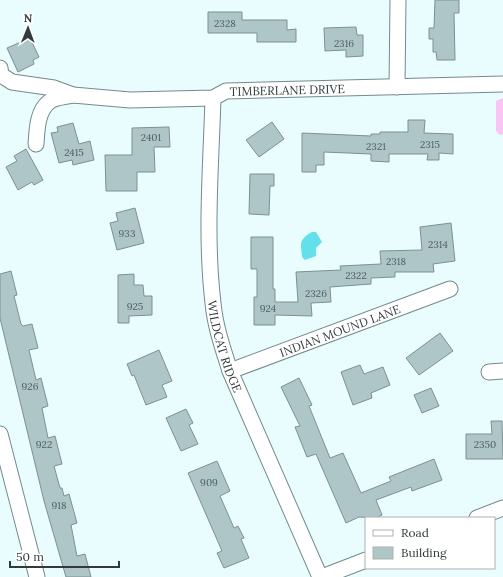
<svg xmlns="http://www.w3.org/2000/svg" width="503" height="577" font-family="Lora,serif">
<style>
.green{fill:#fac4f5}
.water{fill:#64e0ec}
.building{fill:#aec6c8;stroke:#7b9194}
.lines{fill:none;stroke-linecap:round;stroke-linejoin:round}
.minor-casing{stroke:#738a8c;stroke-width:17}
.minor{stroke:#fff;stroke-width:15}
.labels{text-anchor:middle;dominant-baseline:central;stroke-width:3.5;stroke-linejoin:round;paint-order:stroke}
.number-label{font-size:10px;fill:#505e5e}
.street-label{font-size:12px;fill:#313b3b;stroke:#fff}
</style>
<rect width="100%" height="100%" fill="#e9fdff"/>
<!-- green -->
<path class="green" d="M503,98V134L500,135L496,131V101Z"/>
<!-- water -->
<path class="water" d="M312,232H316L322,242L316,248V256L305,260L302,257C301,243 298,240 312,232Z"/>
<!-- building -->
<g class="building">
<path d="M435,0H459V13H454L455,60H437L436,52H433V39H429V28H434Z"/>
<path d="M208,12H242V20H287V30L296,29V42H257V33H208Z"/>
<path d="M356,27L357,35H363V56L346,57V50L325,51L324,28Z"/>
<path d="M30,38L39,57L33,60L34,64L18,72L7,48Z"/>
<path d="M408,120H425L424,133L453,134V154L439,153V160H427L428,154H389V162L371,161V154L324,152V165H316V172H302V133L371,136V134H380V132H408Z"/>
<path d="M272,122L284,139L259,157L246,140Z"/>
<path d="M73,123L79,144L90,141L94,160L73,165L72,160L59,163L51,133L58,132L57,127Z"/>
<path d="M169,127L170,147H154L155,172H137V191H106L105,155H132V128Z"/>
<path d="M26,149L43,180L34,185L32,182L18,190L6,167L17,161L14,156Z"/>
<path d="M250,174H274V186H270L269,215L249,214Z"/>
<path d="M135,208L144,243L117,250L110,223L118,221L116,213Z"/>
<path d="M451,223L455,261L433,264L434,272H395V277L371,278V284L330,287L331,302L311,303L312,316L275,315V325H254V297H257V269H251V237H273V289H275V302H298L296,272L341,270L340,266L381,264L380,251L422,250L420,227Z"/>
<path d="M11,271L17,295L14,296L21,324L23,326L32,324L38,348L29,350L36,380L41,378L48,406L42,408L48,438L55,436L62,464L54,466L60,488H62L64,496L69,494L77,523L71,525L77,556L85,554L91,577H66L44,501L0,318V274Z"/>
<path d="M134,274V285H143L144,296H152V315L129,316V323H118V275Z"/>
<path d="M440,333L453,351L419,375L406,358Z"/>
<path d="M159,350L172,381L162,385L167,397L146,405L134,375L132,376L127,364Z"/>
<path d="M360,365L364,374L383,367L390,385L371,393L372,398L353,405L341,372Z"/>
<path d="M299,378L312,405L309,406L330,458L343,453L361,493L391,481L389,477L434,459L442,480L412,491L411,487L376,500L382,515L376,518L359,517L346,523L316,454L307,457L295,427L300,426L281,387Z"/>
<path d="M431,388L439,406L422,413L414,395Z"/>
<path d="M186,409L193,423L189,425L198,444L181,451L166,418Z"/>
<path d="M491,421H502L503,459H466V434H492Z"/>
<path d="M217,461L230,491L220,496L234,528L238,526L244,538L241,539L249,558L224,568L217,553L222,551L188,473Z"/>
</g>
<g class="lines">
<defs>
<g id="minor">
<path id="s1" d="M0,68L1,75L12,82L54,88L73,95L130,100L213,98L226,91L503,84"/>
<path d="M397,87L398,0"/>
<path id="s2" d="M213,98C211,166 205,235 213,303C215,326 223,349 230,371L320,577"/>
<path d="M36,144C37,131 37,111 49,102C55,97 65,97 73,95"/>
<path id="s3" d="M230,371L450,289"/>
<path d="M489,372L503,371"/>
<path d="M0,434L37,577"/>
<path d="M477,518L503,508"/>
<path d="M322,577L366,560"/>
</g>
</defs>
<!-- minor casing -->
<use href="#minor" class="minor-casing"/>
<!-- minor -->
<use href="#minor" class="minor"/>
</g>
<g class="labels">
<!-- number labels -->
<g class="number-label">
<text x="225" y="23">2328</text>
<text x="344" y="43">2316</text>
<text x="151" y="137">2401</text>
<text x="430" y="144">2315</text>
<text x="376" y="146">2321</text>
<text x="74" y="152">2415</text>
<text x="127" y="233">933</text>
<text x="438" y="244">2314</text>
<text x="396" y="261">2318</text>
<text x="356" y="275">2322</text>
<text x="316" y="293">2326</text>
<text x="135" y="306">925</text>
<text x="268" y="308">924</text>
<text x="30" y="386">926</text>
<text x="44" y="444">922</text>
<text x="485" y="444">2350</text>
<text x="209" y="482">909</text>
<text x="59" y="505">918</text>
</g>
<!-- street labels -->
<g class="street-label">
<text stroke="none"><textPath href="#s1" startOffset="299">TIMBERLANE DRIVE</textPath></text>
<text stroke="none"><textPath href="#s3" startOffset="117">INDIAN MOUND LANE</textPath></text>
<text stroke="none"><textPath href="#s2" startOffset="250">WILDCAT RIDGE</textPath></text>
</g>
</g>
<!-- legend -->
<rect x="365" y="517" width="130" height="52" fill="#ffffff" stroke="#adb1b1"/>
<rect x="373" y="530" width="20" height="6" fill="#ffffff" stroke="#adb1b1"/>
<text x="401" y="537" font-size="12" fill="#313b3b">Road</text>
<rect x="373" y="547" width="20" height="12" fill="#aec6c8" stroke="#adb1b1"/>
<text x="401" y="557" font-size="12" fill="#313b3b">Building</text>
<!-- north arrow -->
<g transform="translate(28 28) rotate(1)" stroke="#ffffff" stroke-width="3" paint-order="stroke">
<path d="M0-3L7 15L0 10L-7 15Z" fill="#313b3b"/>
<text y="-6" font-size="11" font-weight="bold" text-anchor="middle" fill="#313b3b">N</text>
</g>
<!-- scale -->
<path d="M10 561v6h109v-6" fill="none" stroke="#313b3b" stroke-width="2"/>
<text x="16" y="561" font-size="12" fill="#313b3b" stroke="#ffffff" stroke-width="3" paint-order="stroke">50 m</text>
</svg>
